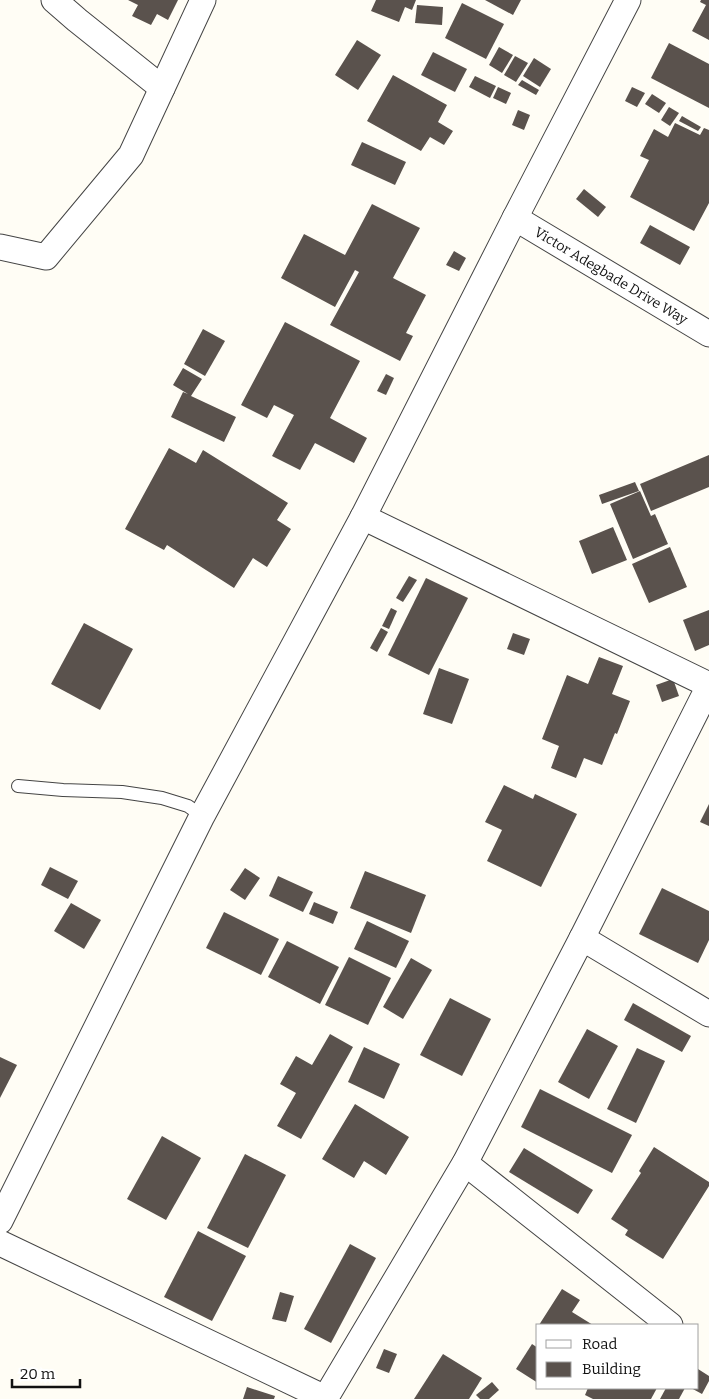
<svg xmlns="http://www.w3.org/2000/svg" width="709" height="1399" font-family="Bitter,serif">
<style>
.building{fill:#5a524d}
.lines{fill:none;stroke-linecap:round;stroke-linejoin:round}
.lane-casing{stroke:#444;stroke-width:14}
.street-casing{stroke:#444;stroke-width:27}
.lane{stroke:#fff;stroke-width:12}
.street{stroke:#fff;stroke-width:25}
.labels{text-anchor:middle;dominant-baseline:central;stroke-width:5;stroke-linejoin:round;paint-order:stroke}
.street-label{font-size:14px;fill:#111;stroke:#fff}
</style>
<rect width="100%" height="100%" fill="#fffdf5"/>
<!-- building -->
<g class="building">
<path d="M128,0H178L168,20L157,14L151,25L132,16L138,5Z"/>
<path d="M376,0H416L412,10L405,7L399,22L371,11Z"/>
<path d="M485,0H521L513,15Z"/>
<path d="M701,0H709V40L692,31L706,5L700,2Z"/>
<path d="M462,3L504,24L486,59L445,38Z"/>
<path d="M417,5L443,7L442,25L415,23Z"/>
<path d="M357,40L381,55L358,90L335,75Z"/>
<path d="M669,43L709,64V108L651,78Z"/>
<path d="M499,47L513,55L502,73L489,65Z"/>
<path d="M433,52L467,69L455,92L421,75Z"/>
<path d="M515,56L528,63L516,82L504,75Z"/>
<path d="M534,58L551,69L540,87L523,76Z"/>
<path d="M393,75L447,105L438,122L453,131L444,145L430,137L421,151L367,121Z"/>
<path d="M475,76L496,86L490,98L469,87Z"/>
<path d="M522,80L539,90L536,95L518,85Z"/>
<path d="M498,87L511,93L506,104L493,98Z"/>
<path d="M632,87L645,93L637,107L625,101Z"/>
<path d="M652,94L666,103L659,113L645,104Z"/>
<path d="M669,107L679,113L670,126L661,120Z"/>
<path d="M518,110L530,115L524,130L512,125Z"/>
<path d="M682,116L701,127L698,131L679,121Z"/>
<path d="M675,123L700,135L704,128L709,130V203L694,231L630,197L649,160L640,156L654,129L668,137Z"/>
<path d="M362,142L406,162L395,185L351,165Z"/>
<path d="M584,189L606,207L598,217L576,199Z"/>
<path d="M372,204L420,228L393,278L426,295L406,333L413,336L400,361L330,325L359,272L355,270L335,307L281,278L304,234L345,255Z"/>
<path d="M650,225L690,247L680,265L640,243Z"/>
<path d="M454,251L466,258L459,271L446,265Z"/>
<path d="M285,322L360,361L330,418L367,438L354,463L315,443L300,470L272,456L294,415L274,405L267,418L241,405Z"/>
<path d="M203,329L225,341L205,376L184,364Z"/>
<path d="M183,368L202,379L191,396L236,417L224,442L171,417L183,392L188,394L173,385Z"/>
<path d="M386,374L394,378L386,395L377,391Z"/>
<path d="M169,448L196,463L203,450L288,503L277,520L291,529L267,567L253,558L234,588L167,545L164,550L125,529Z"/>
<path d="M709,455V487L651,511L640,484Z"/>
<path d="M635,482L639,491L602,504L599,495Z"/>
<path d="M640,491L651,516L655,514L668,544L633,559L610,504Z"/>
<path d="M613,527L627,560L592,574L579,541Z"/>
<path d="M670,547L687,587L649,603L632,564Z"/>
<path d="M409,576L417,580L403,602L396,598Z"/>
<path d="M426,578L468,598L429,675L388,655Z"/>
<path d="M391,608L397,611L389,629L382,626Z"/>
<path d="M709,610V645L695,651L683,620Z"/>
<path d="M84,623L133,649L100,710L51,684Z"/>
<path d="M381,628L388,632L377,652L370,648Z"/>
<path d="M513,633L530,639L524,655L507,649Z"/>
<path d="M599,657L623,666L612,694L630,701L617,734L615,733L602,765L584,758L576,778L551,768L559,746L542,739L567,675L588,684Z"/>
<path d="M439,668L469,679L452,724L423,714Z"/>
<path d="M673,679L679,696L662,702L656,685Z"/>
<path d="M504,785L533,799L535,794L577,814L541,887L487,861L502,830L485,822Z"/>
<path d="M709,804V826L700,822Z"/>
<path d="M50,867L78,881L68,899L41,885Z"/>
<path d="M245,868L260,878L245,900L230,890Z"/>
<path d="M365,871L426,895L411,933L350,908Z"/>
<path d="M278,876L313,892L303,912L269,896Z"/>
<path d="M662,888L709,911V940L698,963L639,934Z"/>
<path d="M314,902L338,912L333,924L309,914Z"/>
<path d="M71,903L101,920L84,949L54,931Z"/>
<path d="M224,912L279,939L261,975L206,948Z"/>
<path d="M367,921L409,941L396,968L354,949Z"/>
<path d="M287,941L339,967L320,1004L268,977Z"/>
<path d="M349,957L391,978L368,1025L325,1005Z"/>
<path d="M411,958L432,970L403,1019L383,1007Z"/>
<path d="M450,998L491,1019L462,1076L420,1055Z"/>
<path d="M633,1003L691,1036L682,1052L624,1020Z"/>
<path d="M587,1029L618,1046L589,1099L558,1082Z"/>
<path d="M330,1034L353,1047L301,1139L277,1126L296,1093L280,1084L296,1056L312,1065Z"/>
<path d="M364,1047L400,1064L384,1099L348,1082Z"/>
<path d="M637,1048L665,1061L636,1123L607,1109Z"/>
<path d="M0,1057L17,1065L0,1098Z"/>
<path d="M540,1089L632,1135L612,1173L521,1127Z"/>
<path d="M355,1104L409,1137L386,1175L364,1161L354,1178L322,1159Z"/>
<path d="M162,1136L201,1158L166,1220L127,1199Z"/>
<path d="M654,1147L709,1182V1186L663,1259L625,1235L628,1230L611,1219L641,1173L639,1171Z"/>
<path d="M524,1148L593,1190L578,1214L509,1172Z"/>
<path d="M245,1154L286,1175L248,1248L207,1228Z"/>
<path d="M198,1231L246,1256L212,1321L164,1297Z"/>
<path d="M350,1244L376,1258L331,1343L304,1329Z"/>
<path d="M562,1289L580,1300L572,1312L593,1325H539Z"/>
<path d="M280,1292L294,1296L286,1322L272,1319Z"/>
<path d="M532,1344L538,1348V1383L516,1369Z"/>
<path d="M384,1349L397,1354L389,1373L376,1368Z"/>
<path d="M443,1354L482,1378L469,1399H414Z"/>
<path d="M698,1369L709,1376V1381L702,1394L691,1388H698Z"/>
<path d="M492,1382L499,1390L489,1399H480L476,1395Z"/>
<path d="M247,1387L275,1396L274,1399H243Z"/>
<path d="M588,1388H657L651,1399H593L585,1395Z"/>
<path d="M666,1388H685L679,1399H660Z"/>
</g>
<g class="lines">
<defs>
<path id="lane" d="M18,786L63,790L122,792L162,798L188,806L202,816"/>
<g id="street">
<path d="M54,0L77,20L162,88"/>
<path id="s1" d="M515,218L709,334"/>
<path d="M0,247L46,257L131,155L203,0"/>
<path d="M363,517L709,685"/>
<path d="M582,938L709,1014"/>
<path d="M465,1163L670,1325"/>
<path d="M0,1221L202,816L363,517L515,218L628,0"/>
<path d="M0,1243L325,1398"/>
<path d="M325,1399L465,1163L582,938L709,686"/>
</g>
</defs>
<!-- lane casing -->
<use href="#lane" class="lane-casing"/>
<!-- street casing -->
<use href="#street" class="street-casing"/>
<!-- lane -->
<use href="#lane" class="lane"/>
<!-- street -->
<use href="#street" class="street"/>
</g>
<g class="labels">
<!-- street labels -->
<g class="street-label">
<text stroke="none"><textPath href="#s1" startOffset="112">Victor Adegbade Drive Way</textPath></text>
</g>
</g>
<!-- legend -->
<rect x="536" y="1324" width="162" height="65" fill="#ffffff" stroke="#a0a0a0"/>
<rect x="546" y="1340" width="25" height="8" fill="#ffffff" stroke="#a0a0a0"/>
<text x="582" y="1349" font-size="15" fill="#111111">Road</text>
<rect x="546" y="1362" width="25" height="15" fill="#5a524d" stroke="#a0a0a0"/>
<text x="582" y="1374" font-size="15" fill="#111111">Building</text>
<!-- scale -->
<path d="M12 1379v8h68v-8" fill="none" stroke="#111111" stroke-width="2.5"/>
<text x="20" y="1379" font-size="15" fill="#111111" stroke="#ffffff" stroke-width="4" paint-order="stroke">20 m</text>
</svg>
